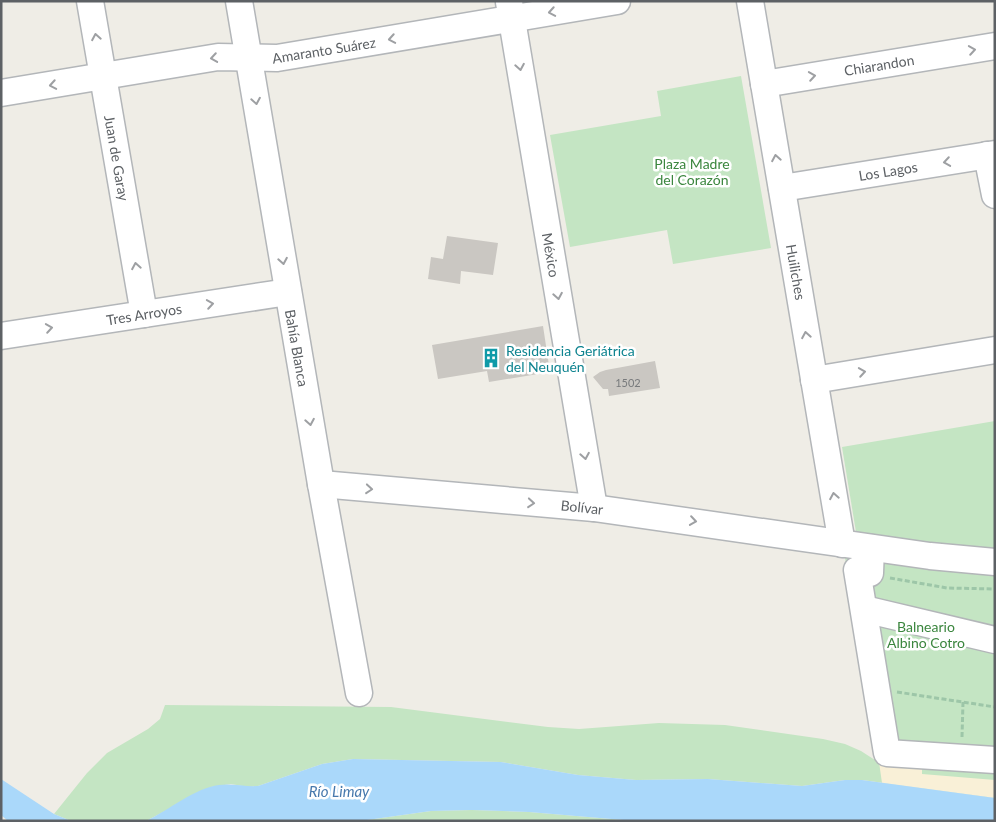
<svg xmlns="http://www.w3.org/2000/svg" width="996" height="822" font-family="Lato,sans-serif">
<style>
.green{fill:#c4e5c3}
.sand{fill:#f9f0d7}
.water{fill:#aad8fa}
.building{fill:#cac7c2}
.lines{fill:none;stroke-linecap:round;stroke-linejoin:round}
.minor-casing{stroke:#b3b6b9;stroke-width:29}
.path{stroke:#9dc6a8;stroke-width:3;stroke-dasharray:5 2.5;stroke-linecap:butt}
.minor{stroke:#fff;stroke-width:26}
.oneway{stroke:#9ea0a3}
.labels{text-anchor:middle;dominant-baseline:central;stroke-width:5;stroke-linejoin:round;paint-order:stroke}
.number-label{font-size:11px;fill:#787a7c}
.street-label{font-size:14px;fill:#5d6165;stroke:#fff}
.park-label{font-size:14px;fill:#3b863e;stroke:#fff}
.culture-label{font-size:14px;fill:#0d838f;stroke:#fff;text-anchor:start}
.water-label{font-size:15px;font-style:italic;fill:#4779ad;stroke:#fff}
</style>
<rect width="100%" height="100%" fill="#efede6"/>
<!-- green -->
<g class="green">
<path d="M741,76L771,248L673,264L667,230L570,247L550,135L661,116L657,91Z"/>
<path d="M995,421V553L857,538L842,447Z"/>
<path d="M844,552L995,572V798L862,780H845L802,786L708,779L636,780L578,775L501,762L353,759L322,764L258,786L248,787L231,784L211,787L146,821H71L54,814L87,773L107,753L148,729L160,719L165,705L391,707L548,727L579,729L659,723L725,725L823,739L845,744L861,751L878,762Z"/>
<path d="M472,810L529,812L635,821H360L431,811Z"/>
</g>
<!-- sand -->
<path class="sand" d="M879,762L922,766V774L995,780V798L882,783Z"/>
<!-- water -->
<g class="water">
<path d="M353,759L501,762L578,775L636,780L708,779L802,786L845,780H862L995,798V821H635L529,812L472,810L431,811L360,821H146C169,810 195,788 219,785C232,783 245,787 258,786L322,764Z"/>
<path d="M1,779L54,814L71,821H8L1,815Z"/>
</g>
<!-- building -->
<g class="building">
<path d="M447,236L498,243L493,275L461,271L460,284L428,279L431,257L443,259Z"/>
<path d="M543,326L550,372L489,382L487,371L438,379L432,345Z"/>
<path d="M655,361L660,388L609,396L608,389H603L593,377L600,372L606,370Z"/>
</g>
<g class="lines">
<defs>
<g id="minor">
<path d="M90,1L144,314"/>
<path d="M239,1L321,484L359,693"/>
<path d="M750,1L842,544"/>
<path d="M509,2L594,508"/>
<path d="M764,84L995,46"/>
<path d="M1,93L218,57L277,58L617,1"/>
<path d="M987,155L995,195"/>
<path d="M782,188L995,154"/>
<path d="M1,336L288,292"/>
<path d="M814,380L995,350"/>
<path d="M321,484L594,508L930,556L995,562"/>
<path d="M871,548L870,573L857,570L887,753L995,760"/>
<path d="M864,609L995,640"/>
</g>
</defs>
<!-- minor casing -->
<use href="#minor" class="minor-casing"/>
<!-- path -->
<g class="path">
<path d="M890,578L947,588L995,589"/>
<path d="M897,692L995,707"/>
<path d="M962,737L963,702"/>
</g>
<!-- minor -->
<use href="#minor" class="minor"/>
</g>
<!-- one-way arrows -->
<defs><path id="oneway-chevron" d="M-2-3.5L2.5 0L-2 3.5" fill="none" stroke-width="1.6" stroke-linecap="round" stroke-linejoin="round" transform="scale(1.25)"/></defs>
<g class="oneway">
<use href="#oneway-chevron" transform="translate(552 12) rotate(170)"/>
<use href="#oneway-chevron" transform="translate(96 37) rotate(-100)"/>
<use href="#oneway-chevron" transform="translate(392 39) rotate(170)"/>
<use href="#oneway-chevron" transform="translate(972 50) rotate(-9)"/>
<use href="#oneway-chevron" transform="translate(214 58) rotate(171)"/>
<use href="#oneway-chevron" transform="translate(520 67) rotate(80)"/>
<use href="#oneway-chevron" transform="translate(812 76) rotate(-9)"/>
<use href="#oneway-chevron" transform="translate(53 85) rotate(170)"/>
<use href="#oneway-chevron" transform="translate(256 101) rotate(80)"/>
<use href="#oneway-chevron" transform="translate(776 158) rotate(-100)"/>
<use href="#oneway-chevron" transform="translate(947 162) rotate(171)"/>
<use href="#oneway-chevron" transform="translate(283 261) rotate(80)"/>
<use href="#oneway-chevron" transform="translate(136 266) rotate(-100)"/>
<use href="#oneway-chevron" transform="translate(558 296) rotate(80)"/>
<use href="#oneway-chevron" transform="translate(210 304) rotate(-9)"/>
<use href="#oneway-chevron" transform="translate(49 328) rotate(-9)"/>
<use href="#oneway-chevron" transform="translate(806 335) rotate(-100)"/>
<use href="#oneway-chevron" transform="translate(862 372) rotate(-9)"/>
<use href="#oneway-chevron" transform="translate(310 422) rotate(80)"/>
<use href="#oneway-chevron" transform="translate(585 456) rotate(80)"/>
<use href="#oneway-chevron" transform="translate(369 489) rotate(5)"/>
<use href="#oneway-chevron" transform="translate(834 496) rotate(-100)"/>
<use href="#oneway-chevron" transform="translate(531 503) rotate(5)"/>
<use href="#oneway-chevron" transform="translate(693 521) rotate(8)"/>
</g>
<!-- icons -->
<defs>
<symbol id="building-bare" viewBox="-9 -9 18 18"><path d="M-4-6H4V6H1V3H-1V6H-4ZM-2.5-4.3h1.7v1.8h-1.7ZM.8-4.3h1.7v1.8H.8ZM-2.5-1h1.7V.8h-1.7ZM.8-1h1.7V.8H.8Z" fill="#0f9aa8" stroke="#fff" stroke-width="2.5" paint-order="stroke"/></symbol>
</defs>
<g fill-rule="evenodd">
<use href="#building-bare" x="477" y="344" width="28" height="28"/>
</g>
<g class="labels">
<!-- number labels -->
<g class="number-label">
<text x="628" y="382">1502</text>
</g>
<!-- street labels -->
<g class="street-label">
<text transform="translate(324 50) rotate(-9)">Amaranto Suárez</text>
<text transform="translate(879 65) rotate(-9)">Chiarandon</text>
<text transform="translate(117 158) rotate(80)">Juan de Garay</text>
<text transform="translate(888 171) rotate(-9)">Los Lagos</text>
<text transform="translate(551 255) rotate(80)">México</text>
<text transform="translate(796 272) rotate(80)">Huiliches</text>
<text transform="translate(144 314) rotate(-9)">Tres Arroyos</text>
<text transform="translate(297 348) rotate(80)">Bahía Blanca</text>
<text transform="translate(582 507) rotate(6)">Bolívar</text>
</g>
<!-- park labels -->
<g class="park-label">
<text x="692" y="163">Plaza Madre<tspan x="692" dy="16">del Corazón</tspan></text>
<text x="926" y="626">Balneario<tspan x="926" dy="16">Albino Cotro</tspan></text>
</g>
<!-- culture labels -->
<g class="culture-label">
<text x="506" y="350">Residencia Geriátrica<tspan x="506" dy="16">del Neuquén</tspan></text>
</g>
<!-- water labels -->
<g class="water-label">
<text x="339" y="791">Río Limay</text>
</g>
</g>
<!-- border -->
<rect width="996" height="822" fill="none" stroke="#5d6165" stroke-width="5"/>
</svg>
